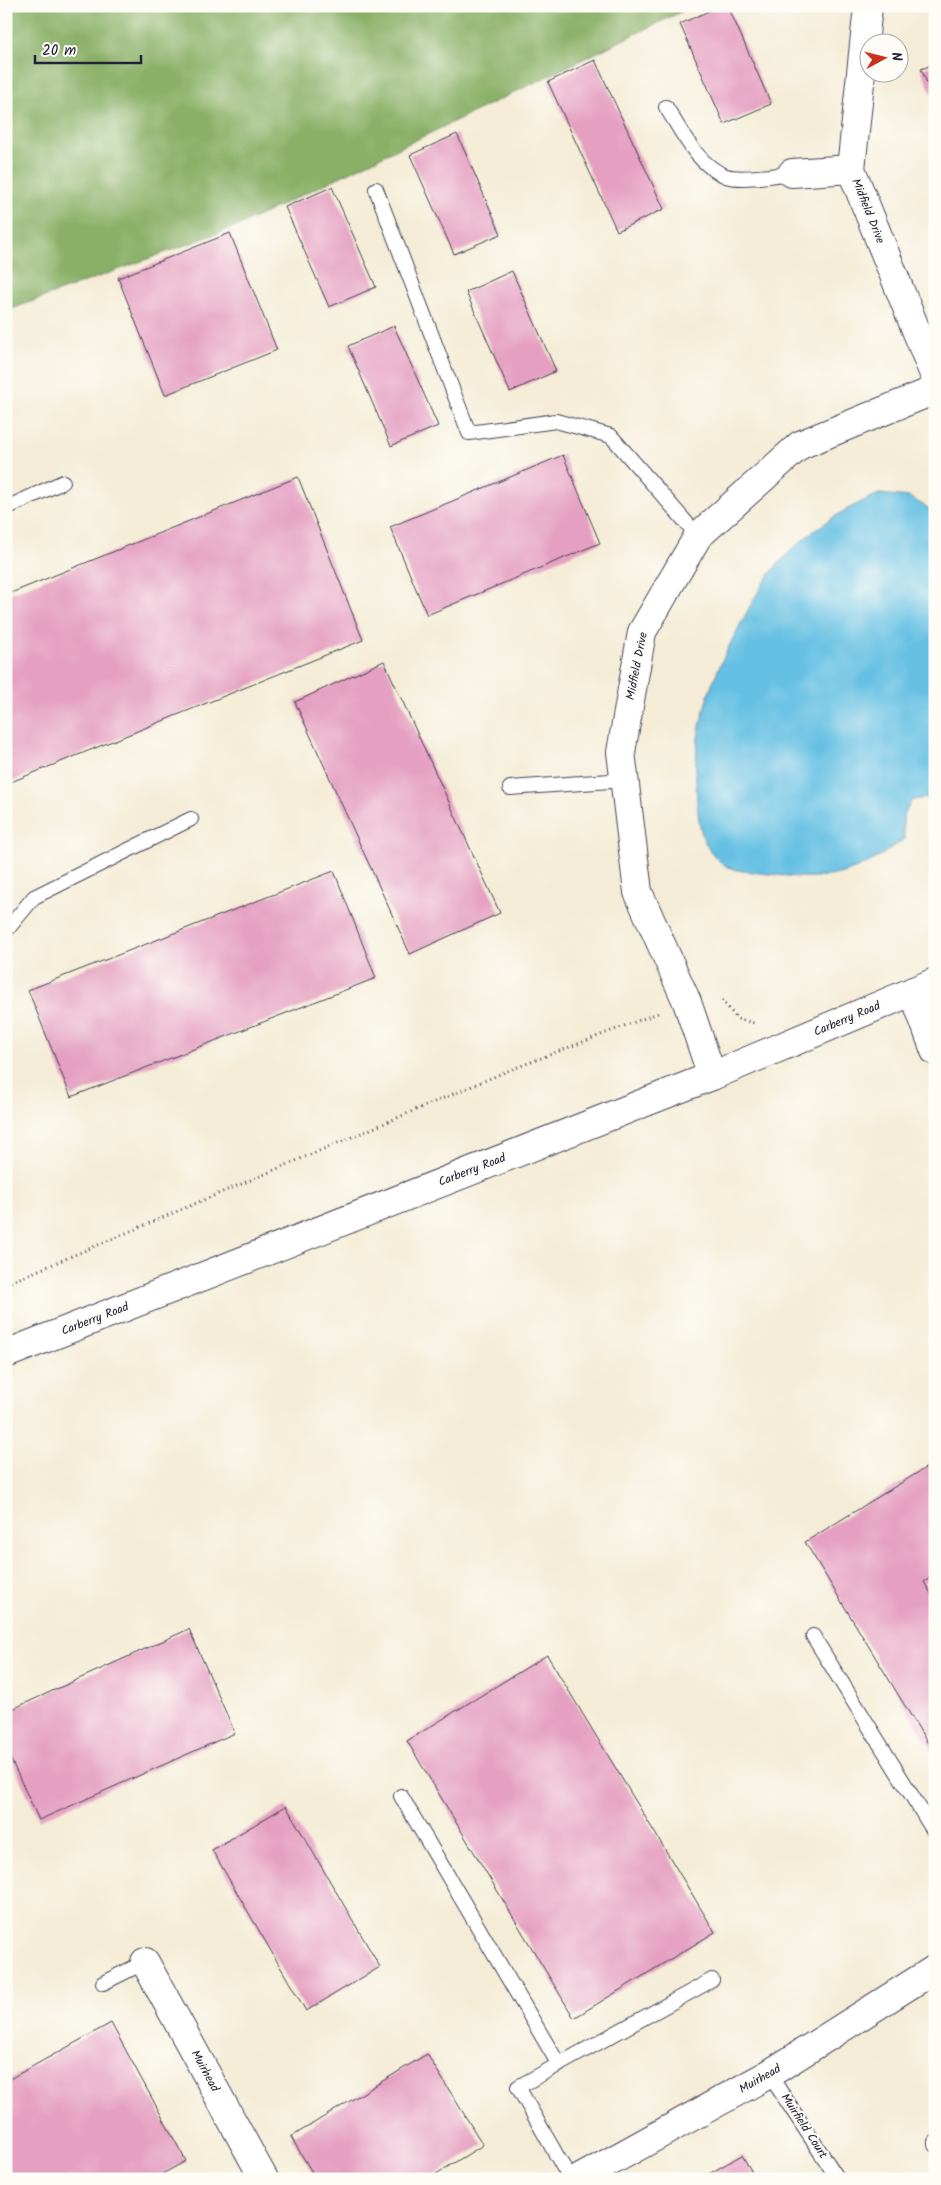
<svg xmlns="http://www.w3.org/2000/svg" width="941" height="2185" font-family="Kalam,sans-serif">
<style>
.forest{fill:#89b066;stroke:#566950}
.water{fill:#65c0e3;stroke:#44718f}
.building{fill:#e5a0c1}
.lines{fill:none;stroke-linecap:round;stroke-linejoin:round}
.lane-casing{stroke:#424052;stroke-width:16}
.street-casing{stroke:#424052;stroke-width:30}
.path{stroke:#424052;stroke-width:3;stroke-dasharray:1 4;stroke-linecap:butt}
.lane{stroke:#fff;stroke-width:14}
.street{stroke:#fff;stroke-width:28}
.labels{text-anchor:middle;dominant-baseline:central;stroke-width:4.5;stroke-linejoin:round;paint-order:stroke}
.street-label{font-size:12px;fill:#22223b;stroke:#fdfcf7}
</style>
<rect width="100%" height="100%" fill="#fdfcf7"/>
<filter id="ink" filterUnits="userSpaceOnUse"><feTurbulence type="fractalNoise" baseFrequency=".02" numOctaves="2"/><feDisplacementMap in="SourceGraphic" scale="10" xChannelSelector="R" yChannelSelector="G"/><feConvolveMatrix kernelMatrix="1 2 1 2 8 2 1 2 1" color-interpolation-filters="sRGB"/></filter>
<filter id="wash" filterUnits="userSpaceOnUse"><feTurbulence type="fractalNoise" baseFrequency=".0096" numOctaves="4" result="noise"/><feDisplacementMap in="SourceGraphic" scale="20" xChannelSelector="R" yChannelSelector="G"/><feGaussianBlur stdDeviation="1.12" result="paint"/><feColorMatrix in="noise" values="0 0 0 0 0 0 0 0 0 0 0 0 0 0 0 0 0 1.4 0 .05"/><feComposite in="paint" operator="in"/></filter>
<g filter="url(#wash)">
<rect width="100%" height="100%" fill="#f4ecd6"/>
<!-- forest -->
<path class="forest" d="M6,6H693L240,225L6,311Z"/>
<!-- water -->
<path class="water" d="M879,494L909,497L935,512V797L912,800L903,816L904,839C859,873 833,882 778,875C766,873 734,872 726,866C701,848 699,828 697,800C691,728 708,685 741,623C751,605 761,584 775,568C803,534 839,511 879,494Z"/>
<g id="blocks">
<!-- building -->
<g class="building">
<path d="M720,6H728L771,104L724,124L680,24Z"/>
<path d="M595,60L664,209L617,231L548,82Z"/>
<path d="M935,64V101L921,69Z"/>
<path d="M457,134L501,234L454,254L410,155Z"/>
<path d="M332,187L376,287L329,307L285,207Z"/>
<path d="M230,233L277,350L165,395L118,278Z"/>
<path d="M512,271L556,371L510,392L466,292Z"/>
<path d="M394,326L438,426L391,446L348,346Z"/>
<path d="M563,455L600,543L427,615L390,527Z"/>
<path d="M298,477L363,640L6,784V595Z"/>
<path d="M384,661L500,913L410,954L295,702Z"/>
<path d="M334,871L376,978L71,1097L28,990Z"/>
<path d="M935,1462V1575L924,1582L935,1600V1755L805,1542Z"/>
<path d="M189,1629L235,1733L39,1820L6,1749V1712Z"/>
<path d="M547,1655L715,1932L574,2018L407,1741Z"/>
<path d="M286,1806L380,1967L306,2011L212,1850Z"/>
<path d="M111,2023L186,2161L153,2179H6V2081Z"/>
<path d="M427,2054L483,2145L428,2179H316L291,2137Z"/>
<path d="M742,2155L756,2179H700Z"/>
</g>
</g>
</g>
<g filter="url(#ink)">
<use href="#blocks" fill-opacity="0" stroke="#424052" stroke-width="1"/>
<g class="lines">
<defs>
<g id="lane">
<path d="M666,107C682,132 697,165 726,176C742,181 775,175 792,173"/>
<path d="M376,189L469,433L556,421L611,436L698,536"/>
<path d="M6,508L63,482"/>
<path d="M510,788L625,780"/>
<path d="M6,931L34,897L191,819"/>
<path d="M813,1636L935,1833"/>
<path d="M401,1796L559,2065"/>
<path d="M103,1983L145,1962"/>
<path d="M769,2074L838,2179"/>
<path d="M935,2142V2145"/>
<path d="M570,2179L518,2087L712,1980"/>
</g>
<g id="street">
<path d="M868,6L851,169L935,377"/>
<path d="M792,173L851,169"/>
<path d="M913,991L935,1051"/>
<path d="M712,1076L687,1002L638,892L621,752L642,632L698,536L800,445L935,390"/>
<path d="M6,1354L712,1076L935,982"/>
<path d="M145,1962L264,2179"/>
<path d="M579,2179L769,2074L935,1969"/>
</g>
</defs>
<!-- lane casing -->
<use href="#lane" class="lane-casing"/>
<!-- street casing -->
<use href="#street" class="street-casing"/>
<!-- path -->
<g class="path">
<path d="M722,1000L737,1019L754,1023"/>
<path d="M6,1284L505,1072L658,1013"/>
</g>
<!-- lane -->
<use href="#lane" class="lane"/>
<!-- street -->
<use href="#street" class="street"/>
</g>
</g>
<g class="labels">
<!-- street labels -->
<g class="street-label">
<text transform="translate(868 211) rotate(68)">Midfield Drive</text>
<text transform="translate(637 666) rotate(-79)">Midfield Drive</text>
<text transform="translate(847 1019) rotate(-23)">Carberry Road</text>
<text transform="translate(472 1170) rotate(-21)">Carberry Road</text>
<text transform="translate(95 1319) rotate(-21)">Carberry Road</text>
<text transform="translate(205 2071) rotate(61)">Muirhead</text>
<text transform="translate(760 2079) rotate(-30)">Muirhead</text>
<text transform="translate(804 2126) rotate(57)">Muirfield Court</text>
</g>
</g>
<!-- margin -->
<rect width="941" height="2185" fill="none" stroke="#fdfcf7" stroke-width="25"/>
<!-- north arrow -->
<g transform="translate(884 58) rotate(83)"><circle r="24" fill="#fdfcf7" stroke="#a5a5ac"/>
<path d="M0-4L9 19L0 12L-9 19Z" fill="#c8321e"/>
<text y="-8" font-size="14" font-weight="bold" text-anchor="middle" fill="#22223b">N</text>
</g>
<!-- scale -->
<path d="M35 55v8h106v-8" fill="none" stroke="#22223b" stroke-width="2.5"/>
<text x="42" y="55" font-size="15" fill="#22223b" stroke="#fdfcf7" stroke-width="4" paint-order="stroke">20 m</text>
</svg>
